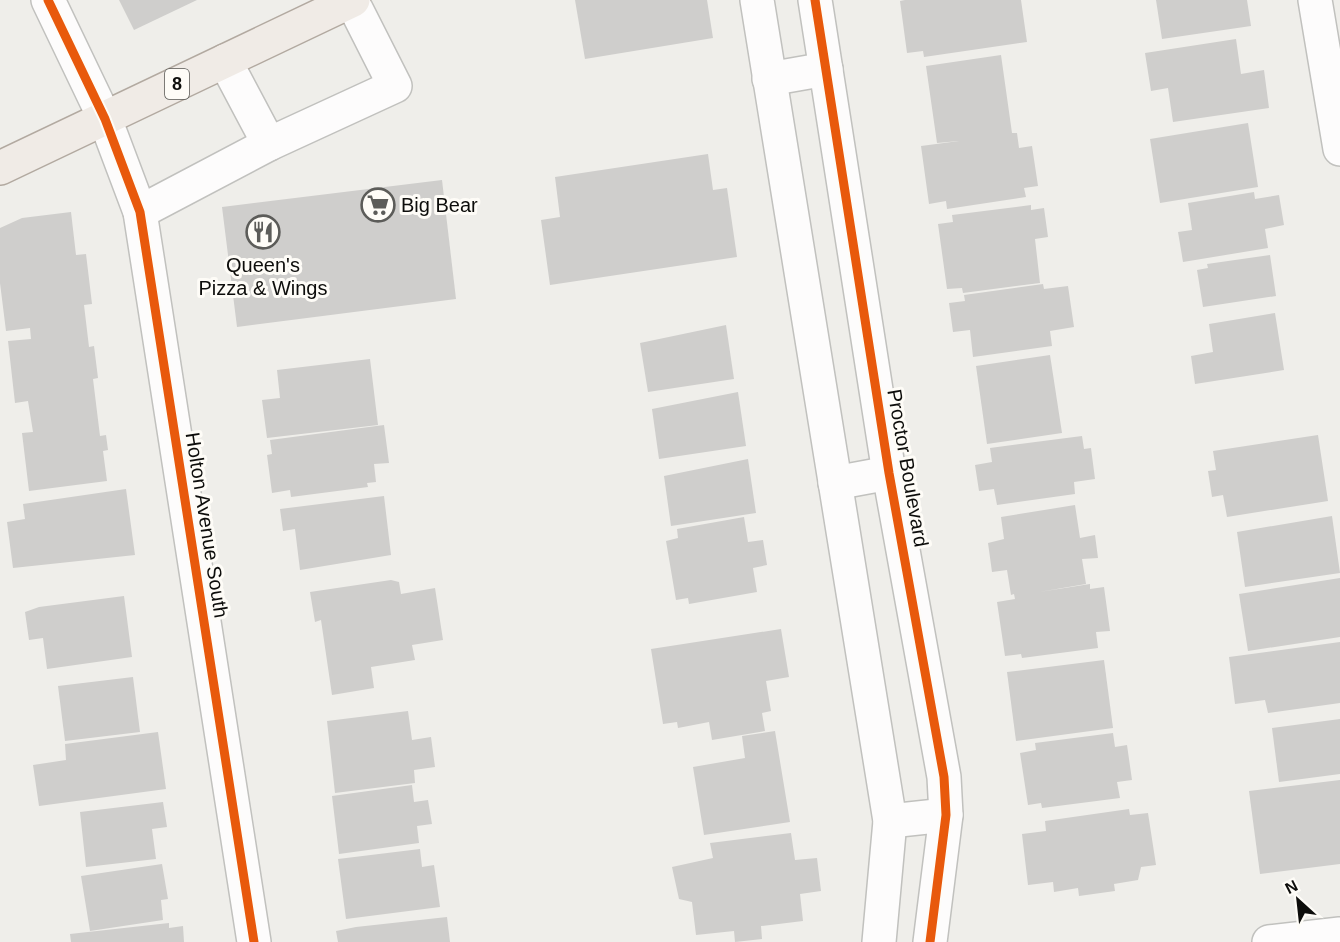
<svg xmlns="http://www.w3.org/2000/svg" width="1340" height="942" font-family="Helvetica,sans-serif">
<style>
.building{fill:#cfcecc}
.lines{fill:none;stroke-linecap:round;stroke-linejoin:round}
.minor-casing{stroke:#c1c1be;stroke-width:36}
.major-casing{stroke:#b2a9a0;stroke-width:36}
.minor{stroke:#fdfcfc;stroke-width:33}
.major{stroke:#f0ebe6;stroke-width:33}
.cycleway-casing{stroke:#fefcf7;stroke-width:13}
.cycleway{stroke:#e8590c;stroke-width:9}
.labels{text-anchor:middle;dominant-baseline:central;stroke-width:6;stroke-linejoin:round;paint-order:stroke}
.shield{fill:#fefcf7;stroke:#555552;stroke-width:1.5}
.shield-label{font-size:18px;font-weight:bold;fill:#0d0d0b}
.poi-label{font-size:20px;fill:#0d0d0b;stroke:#fefcf7;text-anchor:start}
.street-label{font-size:20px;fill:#0d0d0b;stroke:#fefcf7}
</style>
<rect width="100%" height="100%" fill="#efeeea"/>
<!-- building -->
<g class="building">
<path d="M119,0H197L134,30Z"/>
<path d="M575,0H707L713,38L585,59Z"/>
<path d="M905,0H1021L1027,42L924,57L923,51L907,53L900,1Z"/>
<path d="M1156,0H1247L1251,26L1162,39Z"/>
<path d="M1236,39L1241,74L1264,70L1269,108L1173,122L1168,88L1151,91L1145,53Z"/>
<path d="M1001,55L1012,133H1017L1019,148L1032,146L1038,186L1024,188L1026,197L947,209L946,201L929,204L921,146L959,141L937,143L926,66Z"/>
<path d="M1248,123L1258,187L1160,203L1150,139Z"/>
<path d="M708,154L713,190L727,188L737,257L550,285L541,220L560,217L555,177Z"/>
<path d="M442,180L456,299L237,327L222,207Z"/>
<path d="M1254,192L1255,199L1279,195L1284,225L1265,229L1268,248L1183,262L1178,232L1192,230L1188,203Z"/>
<path d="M1031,205V210L1044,208L1048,237L1035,239L1040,283L963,293L962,288L947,289L938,224L953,222L952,215Z"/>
<path d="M71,212L76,255L86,254L92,304L84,305L89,347L94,346L98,378L93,379L100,436L106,435L108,450L103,451L107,481L29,491L22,433L33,432L28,401L15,403L8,341L31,339L30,328L6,331L0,283V228L22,218Z"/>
<path d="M1270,255L1276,296L1203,307L1197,270L1208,268L1207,264Z"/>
<path d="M1043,284L1044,289L1068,286L1074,327L1050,331L1052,346L973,357L970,330L953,332L949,303L965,301L964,295Z"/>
<path d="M1275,313L1284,370L1195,384L1191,356L1213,352L1209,324Z"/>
<path d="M726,325L734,379L648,392L640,343Z"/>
<path d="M1050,355L1062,433L987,444L976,366Z"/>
<path d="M370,359L378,425L267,438L262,400L280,398L277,370Z"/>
<path d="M738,392L746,446L659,459L652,409Z"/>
<path d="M384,425L389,463L374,464L376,482L367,483L368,487L291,497L290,490L272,493L267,455L272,454L270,440Z"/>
<path d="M1318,435L1328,501L1227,517L1223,495L1212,497L1208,471L1216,470L1213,451Z"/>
<path d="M1082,436L1084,449L1091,448L1095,479L1074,482L1075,494L997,505L994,489L979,491L975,465L992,462L990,448Z"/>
<path d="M748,459L756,513L671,526L664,476Z"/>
<path d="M126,489L135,555L13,568L7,522L25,519L23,504Z"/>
<path d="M384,496L391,555L300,570L295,529L283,531L280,509Z"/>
<path d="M1075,505L1080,538L1095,535L1098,558L1082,559L1086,584L1039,592L1090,584V589L1104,587L1110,631L1096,632L1098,648L1022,658L1021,654L1005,656L997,602L1015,599L1014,594L1011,595L1007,570L992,572L988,543L1004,539L1001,517Z"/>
<path d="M1332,516L1340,573L1245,587L1237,532Z"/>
<path d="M744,517L748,542L763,540L767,565L753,568L757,592L689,604L688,598L676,600L666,541L678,538L677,529Z"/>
<path d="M1340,578V637L1248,651L1239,594Z"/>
<path d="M391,580L399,582L401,594L435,588L443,640L412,645L415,660L371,667L374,688L332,695L321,620L315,622L310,592Z"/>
<path d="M124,596L132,657L47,669L43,638L29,640L25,612L39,607Z"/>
<path d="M781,629L789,677L766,681L771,711L762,713L765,731L712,740L709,722L678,728L677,722L663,724L651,649Z"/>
<path d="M1340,642V703L1268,713L1265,700L1235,704L1229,657Z"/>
<path d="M1104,660L1113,728L1016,741L1007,672Z"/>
<path d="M133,677L140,732L65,741L58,686Z"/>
<path d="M408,711L412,740L431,737L435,767L414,770L415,783L335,793L327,721Z"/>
<path d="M1340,719V774L1279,782L1272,728Z"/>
<path d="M775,731L790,822L704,835L693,767L745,758L742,736Z"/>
<path d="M158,732L166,789L39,806L33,765L66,760L65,744Z"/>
<path d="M1113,733L1115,747L1127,745L1132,780L1117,782L1120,798L1042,808L1041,803L1028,805L1020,753L1036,750L1035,743Z"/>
<path d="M1340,780V864L1260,874L1249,791Z"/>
<path d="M412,785L414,802L428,800L432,824L417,826L419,843L339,854L332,796Z"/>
<path d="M163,802L167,827L152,829L156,859L86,867L80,812Z"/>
<path d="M1129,809L1130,815L1148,813L1156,865L1141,867L1138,880L1114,884L1115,891L1079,896L1078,888L1054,892L1053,882L1028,885L1022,834L1046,831L1045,821Z"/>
<path d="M791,833L795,860L817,858L821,891L800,894L803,921L761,926L762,939L735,942L734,931L696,935L692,902L679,899L672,867L713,858L710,843Z"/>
<path d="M420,849L422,867L434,865L440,907L346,919L338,859Z"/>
<path d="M162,864L168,899L161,900L163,920L90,931L81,876Z"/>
<path d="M447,917L450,942H338L336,931L356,927Z"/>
<path d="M169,923V928L183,926L184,942H71L70,934Z"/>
</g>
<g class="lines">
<defs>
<g id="minor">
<path d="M48,0L105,119L140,212L254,942"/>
<path d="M757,0L890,821L879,942"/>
<path d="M815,0L889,473L944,777L946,815L930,942"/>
<path d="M1315,0L1340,149"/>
<path d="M225,61L269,144"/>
<path d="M769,79L826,69"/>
<path d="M140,212L269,144L395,86L352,1"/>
<path d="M835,483L889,473"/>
<path d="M890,821L946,815"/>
<path d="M1269,942L1340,934"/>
</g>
<path id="major" d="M0,168L353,0"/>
</defs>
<!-- minor casing -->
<use href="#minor" class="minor-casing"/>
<!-- major casing -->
<use href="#major" class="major-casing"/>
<!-- minor -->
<use href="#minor" class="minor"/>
<!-- major -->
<use href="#major" class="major"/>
<defs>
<g id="cycleway">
<path d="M48,0L105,119L140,212L254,942"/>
<path d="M815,0L889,473L944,777L946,815L930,942"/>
</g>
</defs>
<!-- cycleway casing -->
<use href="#cycleway" class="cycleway-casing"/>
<!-- cycleway -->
<use href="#cycleway" class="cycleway"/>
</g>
<!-- icons -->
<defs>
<symbol id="supermarket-ring" viewBox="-11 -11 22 22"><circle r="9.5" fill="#fefcf7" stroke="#5c5c59" stroke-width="1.5"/><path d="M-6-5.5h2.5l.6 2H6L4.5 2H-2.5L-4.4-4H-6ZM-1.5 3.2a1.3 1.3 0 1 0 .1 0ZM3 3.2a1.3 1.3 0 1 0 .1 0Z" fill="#5c5c59"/></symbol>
<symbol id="restaurant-ring" viewBox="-11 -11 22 22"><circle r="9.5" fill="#fefcf7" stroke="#5c5c59" stroke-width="1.5"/><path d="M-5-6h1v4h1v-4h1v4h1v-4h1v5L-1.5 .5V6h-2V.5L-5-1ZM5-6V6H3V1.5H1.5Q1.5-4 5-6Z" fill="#5c5c59"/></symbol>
</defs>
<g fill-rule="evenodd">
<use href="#supermarket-ring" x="359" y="186" width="38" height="38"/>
<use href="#restaurant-ring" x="244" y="213" width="38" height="38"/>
</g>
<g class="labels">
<!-- shield labels -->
<rect class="shield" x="165" y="69" width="24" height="30" rx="4.5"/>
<g class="shield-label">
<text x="177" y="84">8</text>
</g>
<!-- poi labels -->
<g class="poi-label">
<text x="401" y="205">Big Bear</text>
<text x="263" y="265" text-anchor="middle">Queen's<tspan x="263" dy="23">Pizza &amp; Wings</tspan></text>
</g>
<!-- street labels -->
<g class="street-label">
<text transform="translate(908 468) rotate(80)">Proctor Boulevard</text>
<text transform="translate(207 525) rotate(81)">Holton Avenue South</text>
</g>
</g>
<!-- north arrow -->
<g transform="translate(1298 900) rotate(333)" stroke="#fefcf7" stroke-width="4.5" paint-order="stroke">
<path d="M0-4.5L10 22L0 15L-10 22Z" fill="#0d0d0b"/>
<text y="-9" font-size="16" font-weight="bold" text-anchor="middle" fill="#0d0d0b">N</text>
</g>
</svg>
